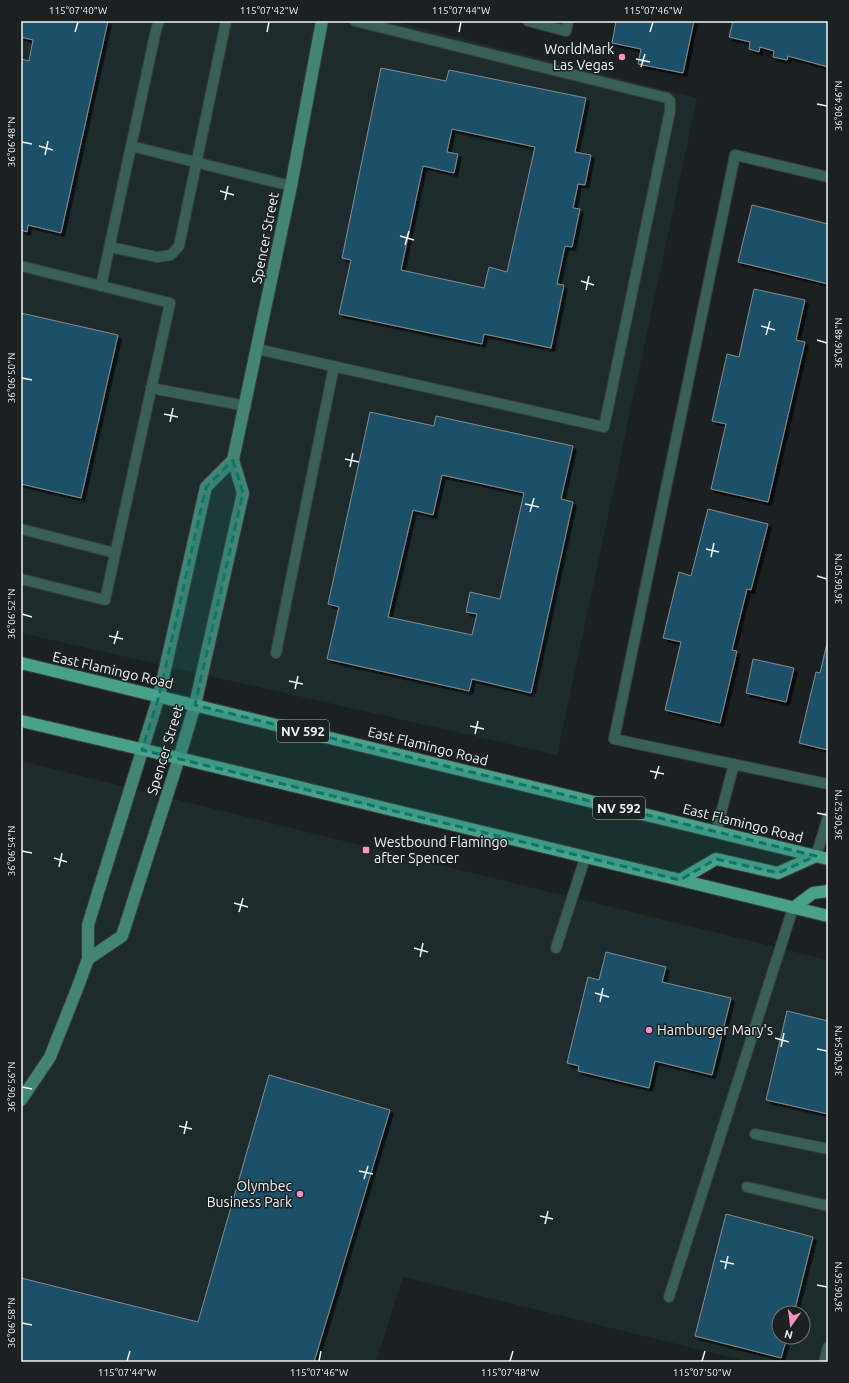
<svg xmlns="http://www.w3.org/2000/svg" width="849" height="1383" font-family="Ubuntu,sans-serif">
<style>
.built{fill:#1e2b2c;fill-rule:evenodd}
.building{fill:#1f5068;stroke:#868b8e;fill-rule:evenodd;filter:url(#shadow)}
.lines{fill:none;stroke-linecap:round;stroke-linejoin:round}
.lane-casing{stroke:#393e3e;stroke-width:12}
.secondary-casing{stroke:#393e3e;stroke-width:14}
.primary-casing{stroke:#393e3e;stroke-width:14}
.lane{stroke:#396054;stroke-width:10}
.secondary{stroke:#438573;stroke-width:12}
.primary{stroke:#49a18a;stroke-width:12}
.marked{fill:#0f766e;fill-opacity:0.2;stroke:#0f766e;stroke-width:3;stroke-dasharray:8 5;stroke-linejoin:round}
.ticks{fill:none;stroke:#eff3f3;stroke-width:1.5}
.poi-dot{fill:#fc8fc3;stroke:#1b2020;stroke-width:1.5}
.labels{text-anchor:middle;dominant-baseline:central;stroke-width:3;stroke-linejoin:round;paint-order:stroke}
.shield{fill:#1b2020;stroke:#afb4b4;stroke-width:1}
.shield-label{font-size:13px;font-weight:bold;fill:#eff3f3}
.poi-label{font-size:14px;fill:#eff3f3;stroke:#1b2020;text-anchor:end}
.street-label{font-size:14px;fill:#eff3f3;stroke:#1b2020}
.neatline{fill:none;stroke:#eff3f3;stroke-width:1.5}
.ticks-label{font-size:10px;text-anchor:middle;fill:#eff3f3}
</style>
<defs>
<filter id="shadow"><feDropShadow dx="3.5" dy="3.5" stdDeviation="0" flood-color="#0009"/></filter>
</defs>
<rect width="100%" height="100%" fill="#1b2020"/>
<!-- built -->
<g class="built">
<path d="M21,21H394L697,98L557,755L21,633Z"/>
<path d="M21,761L525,886L828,960V1362H750L403,1277L376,1362H21ZM779,1313H803V1337H779Z"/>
</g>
<!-- building -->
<g class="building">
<path d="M21,21H108L61,233L28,225L27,232L21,230V59L29,61L33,40L21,37Z"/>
<path d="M616,21H694L683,73L638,64L641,49L612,43Z"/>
<path d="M733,21H828V67L788,56L787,60L773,57L774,51L760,47L759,52L749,49L750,42L729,37Z"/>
<path d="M381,68L446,81L449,70L586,98L575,152L591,155L585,185L578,184L573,208L580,209L572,247L565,246L557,284L564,285L551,348L484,334L482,344L339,314L351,260L342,258ZM452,129L535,147L507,272L489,267L484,288L401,270L423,166L454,173L458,154L447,152Z"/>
<path d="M752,205L828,224V284L738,262Z"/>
<path d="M754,289L805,300L796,340L805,342L768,502L711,489L726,424L712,421L727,354L739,357Z"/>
<path d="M21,313L118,335L81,498L21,484Z"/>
<path d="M370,412L434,426L436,416L573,446L561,499L573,502L531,693L472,679L469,691L327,659L339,607L328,604ZM442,475L524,493L500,599L470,592L466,612L477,614L472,635L388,617L413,510L433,515Z"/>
<path d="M708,509L768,524L751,590L747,589L732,650L737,651L720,723L665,710L681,642L663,638L679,572L691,576Z"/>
<path d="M828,639V750L799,743L816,672L820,673Z"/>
<path d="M753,659L794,668L786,702L746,693Z"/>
<path d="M606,952L666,967L662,982L731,998L712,1075L655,1061L649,1088L578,1071L579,1066L567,1063L588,977L599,980Z"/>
<path d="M787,1011L828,1021V1114L766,1100Z"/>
<path d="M269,1075L390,1110L314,1362H21V1278L198,1322Z"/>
<path d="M726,1214L813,1237L794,1313H779V1337H788H787L781,1358L695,1336Z"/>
</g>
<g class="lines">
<defs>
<g id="lane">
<path d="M528,21L566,31L568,21"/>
<path d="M131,146L291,186"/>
<path d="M828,177L735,155L614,739L828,784"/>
<path d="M110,247L157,257L171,255L179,246L226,21"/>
<path d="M21,266L170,303L105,600L21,579"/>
<path d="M101,286L156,30L159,21"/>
<path d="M257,349L604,427L670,111V101L667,98L355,21"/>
<path d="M151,388L246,406"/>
<path d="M21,529L115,553"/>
<path d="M276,653L334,366"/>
<path d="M716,832L734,764"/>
<path d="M816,856L828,817"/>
<path d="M556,948L585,858"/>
<path d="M755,1134L828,1149"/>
<path d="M747,1187L828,1206"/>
<path d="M669,1297L793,908"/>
<path d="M824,1362L828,1347"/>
</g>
<g id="secondary">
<path d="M88,959L122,936L179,758L195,705L243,493L233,460L291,186L322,21"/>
<path d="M21,1100L50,1057L77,989L88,959V925L159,696L206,487L233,460"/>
</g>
<g id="primary">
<path d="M21,663L828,859"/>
<path d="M21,721L179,758L828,916"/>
<path d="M680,880L716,859L778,873L816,856"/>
<path d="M793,908L813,893L828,891"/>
</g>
</defs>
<!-- lane casing -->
<use href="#lane" class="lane-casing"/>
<!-- secondary casing -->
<use href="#secondary" class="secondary-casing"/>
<!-- primary casing -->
<use href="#primary" class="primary-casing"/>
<!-- lane -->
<use href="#lane" class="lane"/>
<!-- secondary -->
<use href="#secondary" class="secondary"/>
<!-- primary -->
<use href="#primary" class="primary"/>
</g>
<!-- marked area -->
<path class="marked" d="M233,460L243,493L195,705L816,856L778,873L716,859L680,880L142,750L159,696L206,487Z"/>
<!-- ticks -->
<path class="ticks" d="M75,32L78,22M267,32L269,22M459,32L461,22M650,32L653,22M636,59L650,62M641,67L645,54M817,104L827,106M22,142L32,144M39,146L53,150M45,155L48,141M220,191L234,195M225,200L228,186M400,236L414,240M405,245L409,231M581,281L594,285M586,290L589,276M761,326L775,330M766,335L770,321M817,340L827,343M22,378L32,380M164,414L178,417M170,422L173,408M345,459L359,462M350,467L353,453M525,504L539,507M530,512L534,498M706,549L719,552M711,557L714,543M817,576L827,579M22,614L32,617M109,636L123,639M114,644L118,631M289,681L303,684M295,689L298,676M470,726L484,729M475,734L478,721M650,771L664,774M655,779L659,766M817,813L827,815M22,851L32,853M54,858L67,862M59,867L62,853M234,903L248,907M239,912L243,898M414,948L428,952M420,957L423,943M595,993L609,997M600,1002L603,988M775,1038L789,1042M781,1047L784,1033M817,1049L827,1051M22,1087L32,1089M179,1126L192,1129M184,1134L187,1121M359,1171L373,1174M364,1179L368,1166M540,1216L553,1219M545,1224L548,1211M720,1261L734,1264M725,1269L728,1256M817,1285L827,1287M22,1323L32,1325M127,1361L130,1351M319,1361L321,1351M510,1361L513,1351M702,1361L705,1351"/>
<!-- markers -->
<g class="poi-dot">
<circle cx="622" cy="57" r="4"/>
<rect x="362" y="846" width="8" height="8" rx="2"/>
<circle cx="649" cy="1030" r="4"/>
<circle cx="300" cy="1194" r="4"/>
</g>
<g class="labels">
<!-- shield labels -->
<g class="shield">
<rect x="277" y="720" width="52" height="22" rx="3"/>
<rect x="593" y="797" width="52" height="22" rx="3"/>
</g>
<g class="shield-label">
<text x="303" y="731">NV 592</text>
<text x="619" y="808">NV 592</text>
</g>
<!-- poi labels -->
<g class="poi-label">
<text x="614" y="49">WorldMark<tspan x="614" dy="16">Las Vegas</tspan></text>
<text x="374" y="842" text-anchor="start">Westbound Flamingo<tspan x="374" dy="16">after Spencer</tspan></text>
<text x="657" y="1030" text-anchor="start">Hamburger Mary's</text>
<text x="292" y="1186">Olymbec<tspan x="292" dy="16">Business Park</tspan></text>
</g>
<!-- street labels -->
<g class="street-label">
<text transform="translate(265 238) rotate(-79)">Spencer Street</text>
<text transform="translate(113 670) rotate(13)">East Flamingo Road</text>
<text transform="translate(428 746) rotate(14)">East Flamingo Road</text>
<text transform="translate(165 750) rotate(-73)">Spencer Street</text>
<text transform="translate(743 823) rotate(14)">East Flamingo Road</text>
</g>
</g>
<!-- border -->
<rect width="849" height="1383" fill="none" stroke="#1b2020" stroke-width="44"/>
<!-- north arrow -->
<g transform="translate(791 1325) rotate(194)"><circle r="19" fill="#1b2020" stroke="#707474"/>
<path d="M0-3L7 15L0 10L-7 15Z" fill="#fc8fc3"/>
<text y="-6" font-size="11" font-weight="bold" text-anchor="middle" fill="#eff3f3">N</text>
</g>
<rect x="22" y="22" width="805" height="1339" class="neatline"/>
<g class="ticks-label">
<text x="78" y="14">115°07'40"W</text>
<text x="269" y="14">115°07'42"W</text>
<text x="461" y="14">115°07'44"W</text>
<text x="653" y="14">115°07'46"W</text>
<text transform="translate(838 106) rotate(-90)" y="4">36°06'46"N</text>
<text transform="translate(11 142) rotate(-90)" y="4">36°06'48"N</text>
<text transform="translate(838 343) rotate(-90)" y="4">36°06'48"N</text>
<text transform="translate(11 378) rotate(-90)" y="4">36°06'50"N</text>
<text transform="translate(838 579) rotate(-90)" y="4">36°06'50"N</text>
<text transform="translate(11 614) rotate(-90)" y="4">36°06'52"N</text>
<text transform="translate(838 815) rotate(-90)" y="4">36°06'52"N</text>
<text transform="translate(11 851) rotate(-90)" y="4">36°06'54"N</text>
<text transform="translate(838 1051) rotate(-90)" y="4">36°06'54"N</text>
<text transform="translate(11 1087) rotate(-90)" y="4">36°06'56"N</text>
<text transform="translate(838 1287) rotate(-90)" y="4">36°06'56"N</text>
<text transform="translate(11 1323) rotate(-90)" y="4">36°06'58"N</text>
<text x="127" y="1376">115°07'44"W</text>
<text x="319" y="1376">115°07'46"W</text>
<text x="510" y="1376">115°07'48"W</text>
<text x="702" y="1376">115°07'50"W</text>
</g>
</svg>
